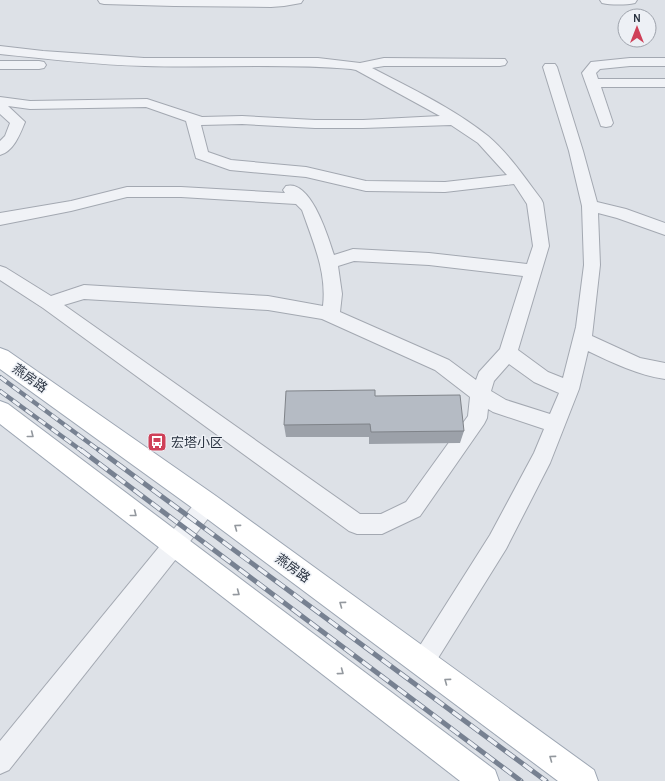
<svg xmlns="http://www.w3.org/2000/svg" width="665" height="781" font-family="Karla,'Noto Sans SC',sans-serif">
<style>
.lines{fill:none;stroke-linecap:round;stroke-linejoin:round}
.minor-casing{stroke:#a3a8b1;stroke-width:2}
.major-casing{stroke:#9da6b3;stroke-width:2}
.minor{fill:#f0f2f6;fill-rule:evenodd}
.major{fill:#fff;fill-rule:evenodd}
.rail-far1-casing{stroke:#778191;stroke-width:4.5}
.rail-casing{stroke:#778191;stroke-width:5}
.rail-far1{stroke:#edf0f5;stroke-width:3;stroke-dasharray:8;stroke-linecap:butt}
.rail{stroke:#edf0f5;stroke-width:3.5;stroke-dasharray:11;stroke-linecap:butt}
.wall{fill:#9ca1a9}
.building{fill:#b5bbc4;stroke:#7f8389}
.oneway{stroke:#93989e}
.labels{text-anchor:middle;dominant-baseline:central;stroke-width:3;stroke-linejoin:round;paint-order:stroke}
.street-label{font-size:13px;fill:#27303e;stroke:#edf0f5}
.poi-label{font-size:13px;fill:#27303e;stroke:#edf0f5;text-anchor:start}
</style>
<rect width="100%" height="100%" fill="#dde1e7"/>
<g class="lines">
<defs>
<g id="minor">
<path d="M98,0H303L301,3L284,6L271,7L174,6L104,4L100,3Z"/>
<path d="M600,0H637L635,3C626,5 611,5 602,3Z"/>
<path d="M0,46L43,51L144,58H318L360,63L384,58L505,59L507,62L505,65L500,66H384L372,68C412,89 453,108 488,136C509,154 525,178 541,199L543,203L549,246L518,350L548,372L563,378L576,327L584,265L582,206L569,151L543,67L545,64H555L557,67L583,151L597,202L626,209L665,223V235L617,218L598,213L600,265L592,336L640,358L665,363V379C638,375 613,363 588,351L579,389L550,463L506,549L430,671L422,675L414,671L410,663L414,655L490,535L534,453L544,429L493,412L488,409L487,418L484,424L420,516L382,534H357L349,531L43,308L0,280V266L6,268L51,296L84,285L268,296L323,306C327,272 313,242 302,210L296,204L181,197H127L71,211L0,225V213L71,201L127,187H181L285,193L283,190L286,186C311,179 328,237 334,255L353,249L429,253L527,264L533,246L527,204L514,184L445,192L366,191L306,177L230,170L196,158L186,121L146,107L30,109L8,106L25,122C20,134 14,151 0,155V141L5,136L10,123L0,114V97L30,101L147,99L202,117L242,116L315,120H363L440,116L356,70L351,69C283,63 214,68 145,66C97,65 48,59 0,54ZM242,124L315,128H363L451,125L478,143L507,175L445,182L366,181L306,167L231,160L208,152L201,125ZM354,261L429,265L523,276L500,349L479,372L476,380L449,360L340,312L342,294L338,266ZM84,299L268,310L322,319L435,370L470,397L468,416L406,502L381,514H360L64,305ZM509,364L534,382L559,393L550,414L506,400L491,391L494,381Z"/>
<path d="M630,58H665V66H630L600,69L596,73L598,79H665V87H601L613,123L611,126L606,127L601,126L582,73L591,62Z"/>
<path d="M0,61H39L44,62L46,65L44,68L39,69H0Z"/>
<path d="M207,494L214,497L218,504L214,511L9,770L0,774V741L200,497Z"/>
</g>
<g id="major">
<path d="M0,348L8,351L216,496L594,770L598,781H558L198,512L0,369Z"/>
<path d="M0,401L8,404L495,770L499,781H460L0,424Z"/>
</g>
</defs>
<!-- minor casing -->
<use href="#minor" class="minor-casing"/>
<!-- major casing -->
<use href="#major" class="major-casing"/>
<!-- minor -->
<use href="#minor" class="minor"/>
<!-- major -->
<use href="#major" class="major"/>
<defs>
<g id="rail-far1">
<path d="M0,377L100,451"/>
<path d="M0,391L82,451"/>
</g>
<g id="rail">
<path d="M81,450L521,781"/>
<path d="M99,450L546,781"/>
</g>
</defs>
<!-- rail-far1 casing -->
<use href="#rail-far1" class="rail-far1-casing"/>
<!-- rail casing -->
<use href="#rail" class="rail-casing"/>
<!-- rail-far1 -->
<use href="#rail-far1" class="rail-far1"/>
<!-- rail -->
<use href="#rail" class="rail"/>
</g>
<!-- wall -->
<path class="wall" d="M375,396L464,431L460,443L369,444V437H286L284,425Z"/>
<!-- building -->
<path class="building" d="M375,390V396L460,395L464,431L371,432L370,424L284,425L286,391Z"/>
<!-- one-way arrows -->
<defs><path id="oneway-chevron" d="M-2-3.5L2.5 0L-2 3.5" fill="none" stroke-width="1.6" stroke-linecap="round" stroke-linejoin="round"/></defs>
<g class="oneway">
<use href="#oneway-chevron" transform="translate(31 435) rotate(38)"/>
<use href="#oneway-chevron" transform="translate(134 514) rotate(38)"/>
<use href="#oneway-chevron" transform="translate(237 527) rotate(-144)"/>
<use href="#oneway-chevron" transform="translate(237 593) rotate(37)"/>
<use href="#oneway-chevron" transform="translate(342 604) rotate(-144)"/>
<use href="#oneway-chevron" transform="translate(341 672) rotate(37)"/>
<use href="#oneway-chevron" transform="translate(447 681) rotate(-144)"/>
<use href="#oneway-chevron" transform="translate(552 758) rotate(-144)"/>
</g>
<!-- icons -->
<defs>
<symbol id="bus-square" viewBox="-11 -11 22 22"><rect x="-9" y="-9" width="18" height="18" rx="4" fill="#cf4058" stroke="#edf0f5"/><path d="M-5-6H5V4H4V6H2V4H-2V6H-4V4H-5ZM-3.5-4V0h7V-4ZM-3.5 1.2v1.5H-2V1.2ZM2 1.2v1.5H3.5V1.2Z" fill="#fff"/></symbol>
</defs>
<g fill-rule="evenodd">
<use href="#bus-square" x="146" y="431" width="22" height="22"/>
</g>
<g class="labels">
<!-- street labels -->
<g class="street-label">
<text transform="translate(30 378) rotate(35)">燕房路</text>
<text transform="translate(293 568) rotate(36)">燕房路</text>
</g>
<!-- poi labels -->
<g class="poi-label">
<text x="171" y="442">宏塔小区</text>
</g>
</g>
<!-- north arrow -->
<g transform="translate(637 28)"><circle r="19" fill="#edf0f5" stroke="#9ea3ac"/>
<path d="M0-3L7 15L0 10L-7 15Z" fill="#cf4058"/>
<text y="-6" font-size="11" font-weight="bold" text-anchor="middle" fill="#27303e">N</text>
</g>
</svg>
